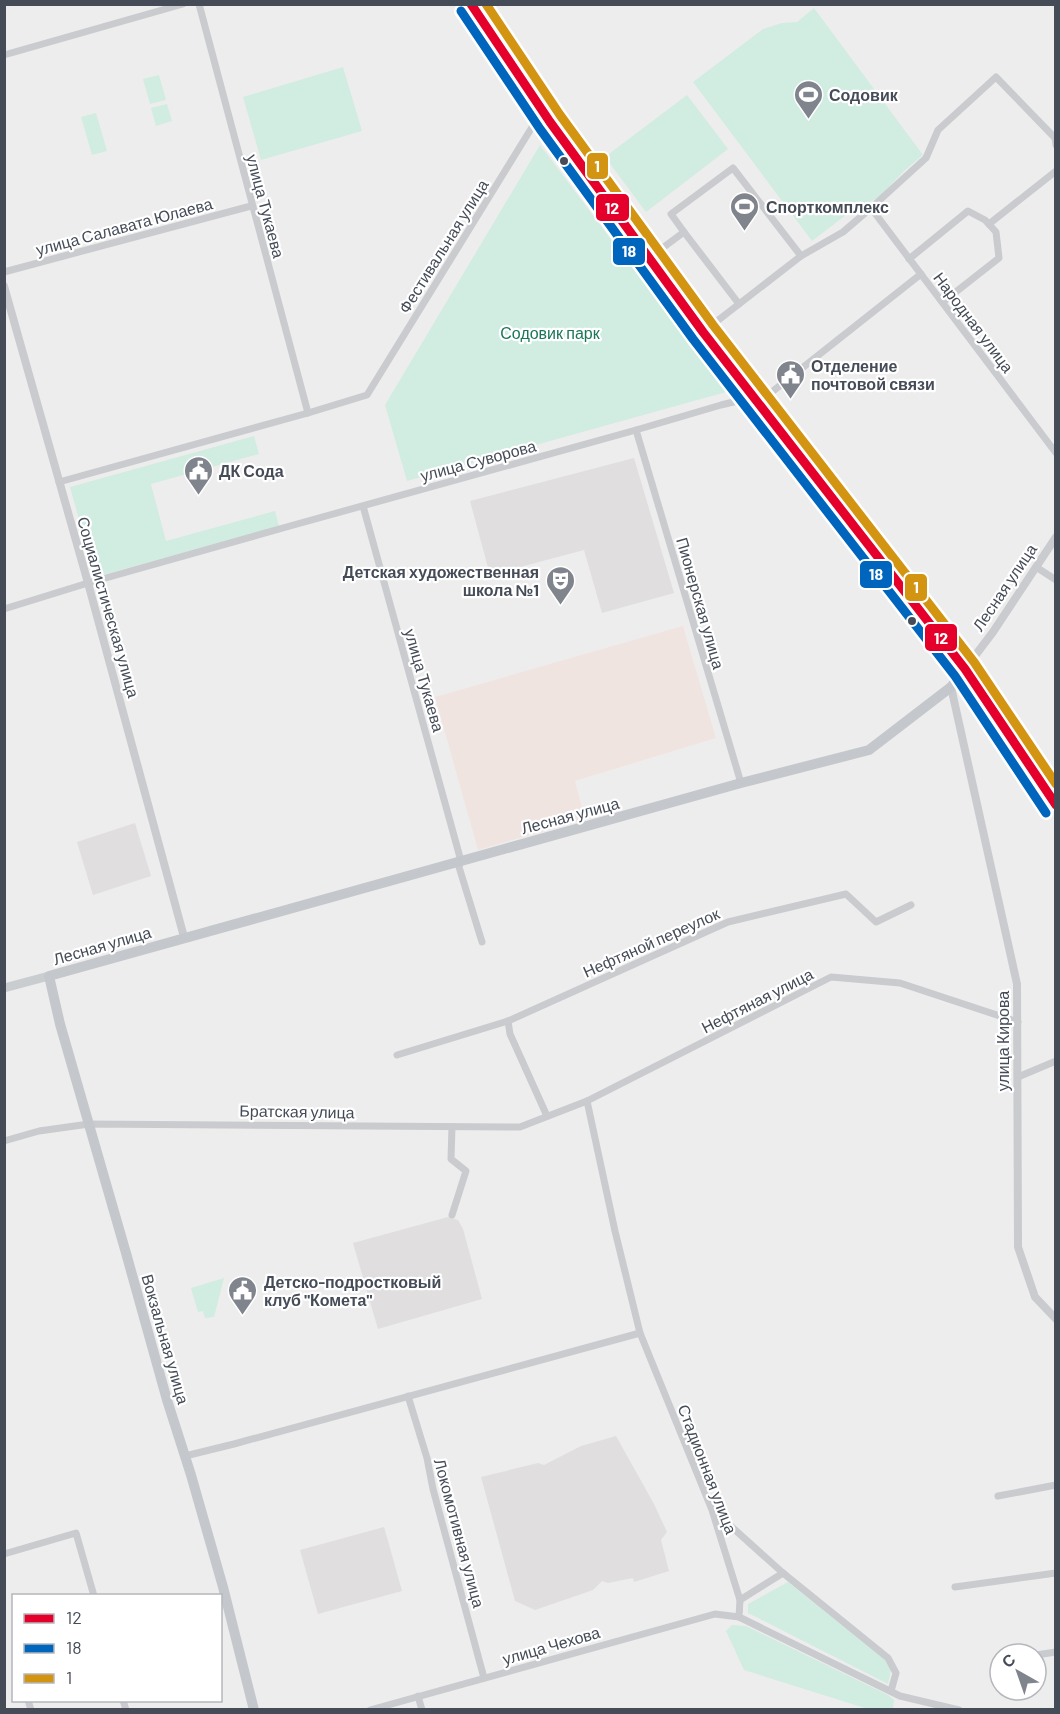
<svg xmlns="http://www.w3.org/2000/svg" width="1060" height="1714" font-family="Barlow,sans-serif">
<style>
.education{fill:#e0dede}
.medical{fill:#f0e4e0}
.green{fill:#d1ece0}
.lines{fill:none;stroke-linecap:round;stroke-linejoin:round}
.minor{stroke:#c9cbce;stroke-width:7}
.tertiary{stroke:#c9cbce;stroke-width:8}
.secondary{stroke:#cacdd0;stroke-width:9}
.primary{stroke:#c4c7cb;stroke-width:10}
.bus-1-casing{stroke:#fff;stroke-width:14}
.bus-2-casing{stroke:#fff;stroke-width:14}
.bus-3-casing{stroke:#fff;stroke-width:14}
.bus-1{stroke:#e4002b;stroke-width:9}
.bus-2{stroke:#0065bd;stroke-width:9}
.bus-3{stroke:#d39412;stroke-width:9}
.bus-dot{fill:#454c58;stroke:#fff;stroke-width:2}
.labels{text-anchor:middle;dominant-baseline:central;stroke-width:4.5;stroke-linejoin:round;paint-order:stroke}
.poi-label{font-size:16px;font-weight:bold;fill:#454c58;stroke:#fff;text-anchor:start}
.street-label{font-size:16px;fill:#454c58;stroke:#fff}
.park-label{font-size:16px;fill:#1a7656;stroke:#fff}
.line-badge{stroke:#fff;stroke-width:2}
.badge-label{font-size:16px;text-anchor:middle;font-weight:bold;fill:#fff}
</style>
<rect width="100%" height="100%" fill="#eeeded"/>
<!-- education -->
<g class="education">
<path d="M634,458L674,593L602,613L584,550L490,575L470,501Z"/>
<path d="M135,823L151,876L93,895L77,842Z"/>
<path d="M448,1217L458,1220L463,1229L482,1299L378,1329L353,1243Z"/>
<path d="M616,1436L654,1504L667,1532L661,1540L669,1571L634,1582L633,1578L608,1583L602,1581L593,1590L535,1610L515,1601L481,1477L538,1463L544,1465L581,1446Z"/>
<path d="M384,1527L402,1591L318,1614L300,1550Z"/>
</g>
<!-- medical -->
<path class="medical" d="M683,626L716,738L575,781L585,819L478,850L435,697Z"/>
<!-- green -->
<g class="green">
<path d="M814,8L923,155L904,171L879,197L846,215L812,241L693,82L763,29L782,23L797,22Z"/>
<path d="M343,67L362,131L261,160L243,97Z"/>
<path d="M159,75L166,100L150,104L143,79Z"/>
<path d="M687,95L728,149L646,212L605,157Z"/>
<path d="M167,104L172,121L156,126L151,108Z"/>
<path d="M96,113L107,151L92,155L81,117Z"/>
<path d="M540,145L726,392L407,481L385,405Z"/>
<path d="M254,436L259,454L151,484L166,541L275,511L279,526L95,577L70,487Z"/>
<path d="M224,1278L214,1317L205,1318L203,1311L198,1312L191,1288Z"/>
<path d="M788,1582L885,1660L891,1670L888,1684L748,1613V1604Z"/>
<path d="M732,1625L746,1626L888,1695L894,1700L893,1709H868L744,1670L726,1631Z"/>
</g>
<g class="lines">
<!-- minor -->
<g class="minor">
<path d="M199,4L308,413"/>
<path d="M4,55L183,4"/>
<path d="M871,208L1056,453"/>
<path d="M989,224L1056,171"/>
<path d="M684,232L739,304"/>
<path d="M649,258L684,232L671,214L733,168L801,256"/>
<path d="M909,259L968,211L985,220L996,232L999,258L943,302"/>
<path d="M4,272L251,206"/>
<path d="M703,332L801,256L843,232L871,208L926,158L938,130L996,77L1055,138L1056,145"/>
<path d="M636,430L741,783"/>
<path d="M59,482L308,413L367,395L542,111"/>
<path d="M363,506L461,861L459,867L482,942"/>
<path d="M1036,567L1056,580"/>
<path d="M4,609L88,583L290,526L636,430L721,405L746,399L758,403L921,274"/>
<path d="M508,1021L510,1034L547,1116"/>
<path d="M397,1055L508,1021L728,922L846,894L876,922L911,905"/>
<path d="M1018,1077L1056,1061"/>
<path d="M587,1101L615,1231L640,1333L712,1510L740,1600L739,1617L900,1696L959,1710"/>
<path d="M452,1127L451,1159L466,1171L452,1215"/>
<path d="M4,1141L39,1131L89,1124L520,1127L587,1101L831,977L900,983L1018,1022"/>
<path d="M408,1396L427,1458L433,1489L484,1678"/>
<path d="M185,1456L234,1444L640,1333"/>
<path d="M998,1496L1056,1485"/>
<path d="M714,1511L783,1573L888,1658L896,1673L891,1691"/>
<path d="M4,1554L76,1533L94,1596"/>
<path d="M955,1587L1056,1573"/>
<path d="M740,1600L783,1573"/>
<path d="M1036,1655L1056,1652"/>
<path d="M418,1696L422,1710"/>
<path d="M28,1700L31,1710"/>
<path d="M123,1700L126,1710"/>
<path d="M370,1710L715,1614L739,1617"/>
</g>
<!-- tertiary -->
<g class="tertiary">
<path d="M4,286L88,583L184,937"/>
<path d="M965,669L993,632L1056,537"/>
<path d="M951,687L1017,984L1018,1247L1035,1297L1056,1319"/>
</g>
<!-- secondary -->
<path class="secondary" d="M4,988L49,976"/>
<!-- primary -->
<g class="primary">
<path d="M471,4L550,122L703,332L871,550L965,669L1056,806"/>
<path d="M254,1710L223,1587L191,1475L167,1400L126,1253L60,1024L49,976L741,783L869,750L951,687L965,669"/>
</g>
<defs>
<path id="bus-1" d="M471,4L550,122L703,332L965,669L1056,805"/>
<path id="bus-2" d="M461,11L540,129L693,339L955,676L1046,813"/>
<path id="bus-3" d="M486,4L560,115L713,325L974,662L1056,784"/>
</defs>
<!-- bus-1 casing -->
<use href="#bus-1" class="bus-1-casing"/>
<!-- bus-2 casing -->
<use href="#bus-2" class="bus-2-casing"/>
<!-- bus-3 casing -->
<use href="#bus-3" class="bus-3-casing"/>
<!-- bus-1 -->
<use href="#bus-1" class="bus-1"/>
<!-- bus-2 -->
<use href="#bus-2" class="bus-2"/>
<!-- bus-3 -->
<use href="#bus-3" class="bus-3"/>
</g>
<!-- icons -->
<defs>
<symbol id="stadium-pin" viewBox="-11 -11 22 30"><path d="M0 17L-7.5 6A9.5 9.5 0 1 1 7.5 6Z" fill="#80848c" stroke="#fff"/><path d="M0-5a6.5 5 0 1 0 0 10a6.5 5 0 1 0 0-10ZM-3.5-1.8h7v3.6h-7Z" fill="#fff"/></symbol>
<symbol id="civic-pin" viewBox="-11 -11 22 30"><path d="M0 17L-7.5 6A9.5 9.5 0 1 1 7.5 6Z" fill="#80848c" stroke="#fff"/><path d="M-.6-6.5H3V-4.5H.6V-3L4-1V1h2V6H-6V1h2V-1L-.6-3ZM-1.2 2.5V6h2.4V2.5Z" fill="#fff"/></symbol>
<symbol id="theatre-pin" viewBox="-11 -11 22 30"><path d="M0 17L-7.5 6A9.5 9.5 0 1 1 7.5 6Z" fill="#80848c" stroke="#fff"/><path d="M-5-5.5Q0-4 5-5.5V0Q5 5 0 6Q-5 5-5 0ZM-3.3-2.5H-1v1.5H-3.3ZM1-2.5H3.3v1.5H1ZM-2.8 1Q0 5.5 2.8 1Z" fill="#fff"/></symbol>
</defs>
<g fill-rule="evenodd">
<use href="#stadium-pin" x="792" y="78" width="33" height="45"/>
<use href="#stadium-pin" x="728" y="190" width="33" height="45"/>
<use href="#civic-pin" x="774" y="358" width="33" height="45"/>
<use href="#civic-pin" x="182" y="454" width="33" height="45"/>
<use href="#theatre-pin" x="544" y="564" width="33" height="45"/>
<use href="#civic-pin" x="226" y="1274" width="33" height="45"/>
</g>
<!-- markers -->
<g class="bus-dot">
<circle cx="564" cy="161" r="5"/>
<circle cx="912" cy="621" r="5"/>
</g>
<g class="labels">
<!-- poi labels -->
<g class="poi-label">
<text x="829" y="94">Содовик</text>
<text x="766" y="206">Спорткомплекс</text>
<text x="811" y="365">Отделение<tspan x="811" dy="18">почтовой связи</tspan></text>
<text x="219" y="470">ДК Сода</text>
<text x="539" y="571" text-anchor="end">Детская художественная<tspan x="539" dy="18">школа №1</tspan></text>
<text x="264" y="1281">Детско-подростковый<tspan x="264" dy="18">клуб "Комета"</tspan></text>
</g>
<!-- street labels -->
<g class="street-label">
<text transform="translate(266 206) rotate(75)">улица Тукаева</text>
<text transform="translate(124 226) rotate(-15)">улица Салавата Юлаева</text>
<text transform="translate(443 246) rotate(-58)">Фестивальная улица</text>
<text transform="translate(974 322) rotate(53)">Народная улица</text>
<text transform="translate(478 460) rotate(-15)">улица Суворова</text>
<text transform="translate(1004 587) rotate(-56)">Лесная улица</text>
<text transform="translate(701 603) rotate(74)">Пионерская улица</text>
<text transform="translate(109 607) rotate(74)">Социалистическая улица</text>
<text transform="translate(425 680) rotate(74)">улица Тукаева</text>
<text transform="translate(570 815) rotate(-15)">Лесная улица</text>
<text transform="translate(651 942) rotate(-24)">Нефтяной переулок</text>
<text transform="translate(102 945) rotate(-16)">Лесная улица</text>
<text transform="translate(757 1000) rotate(-27)">Нефтяная улица</text>
<text transform="translate(1002 1041) rotate(-90)">улица Кирова</text>
<text transform="translate(297 1111) rotate(1)">Братская улица</text>
<text transform="translate(166 1339) rotate(74)">Вокзальная улица</text>
<text transform="translate(708 1469) rotate(69)">Стадионная улица</text>
<text transform="translate(460 1533) rotate(75)">Локомотивная улица</text>
<text transform="translate(551 1645) rotate(-16)">улица Чехова</text>
</g>
<!-- park labels -->
<g class="park-label">
<text x="550" y="332">Содовик парк</text>
</g>
</g>
<g class="line-badge">
<rect x="586" y="152" width="23" height="28" rx="6" fill="#d39412"/>
<rect x="595" y="193" width="35" height="29" rx="6" fill="#e4002b"/>
<rect x="612" y="237" width="34" height="29" rx="6" fill="#0065bd"/>
<rect x="859" y="560" width="34" height="29" rx="6" fill="#0065bd"/>
<rect x="904" y="573" width="24" height="29" rx="6" fill="#d39412"/>
<rect x="924" y="623" width="34" height="29" rx="6" fill="#e4002b"/>
</g>
<g class="badge-label">
<text x="597" y="172">1</text>
<text x="612" y="214">12</text>
<text x="629" y="257">18</text>
<text x="876" y="580">18</text>
<text x="916" y="593">1</text>
<text x="941" y="644">12</text>
</g>
<!-- border -->
<rect width="1060" height="1714" fill="none" stroke="#454c58" stroke-width="12"/>
<!-- legend -->
<rect x="12" y="1594" width="210" height="108" fill="#ffffff" stroke="#b5b7bc" stroke-width="1.5"/>
<rect x="24" y="1614" width="30" height="9" fill="#e4002b" stroke="#b5b7bc" stroke-width="1.5"/>
<text x="66" y="1624" font-size="18" fill="#454c58">12</text>
<rect x="24" y="1644" width="30" height="9" fill="#0065bd" stroke="#b5b7bc" stroke-width="1.5"/>
<text x="66" y="1654" font-size="18" fill="#454c58">18</text>
<rect x="24" y="1674" width="30" height="9" fill="#d39412" stroke="#b5b7bc" stroke-width="1.5"/>
<text x="66" y="1684" font-size="18" fill="#454c58">1</text>
<!-- north arrow -->
<g transform="translate(1018 1672) rotate(320)"><circle r="28" fill="#ffffff" stroke="#b5b7bc" stroke-width="1.5"/>
<path d="M0-4.5L10 22L0 15L-10 22Z" fill="#80848c"/>
<text y="-9" font-size="16" font-weight="bold" text-anchor="middle" fill="#454c58">С</text>
</g>
</svg>
